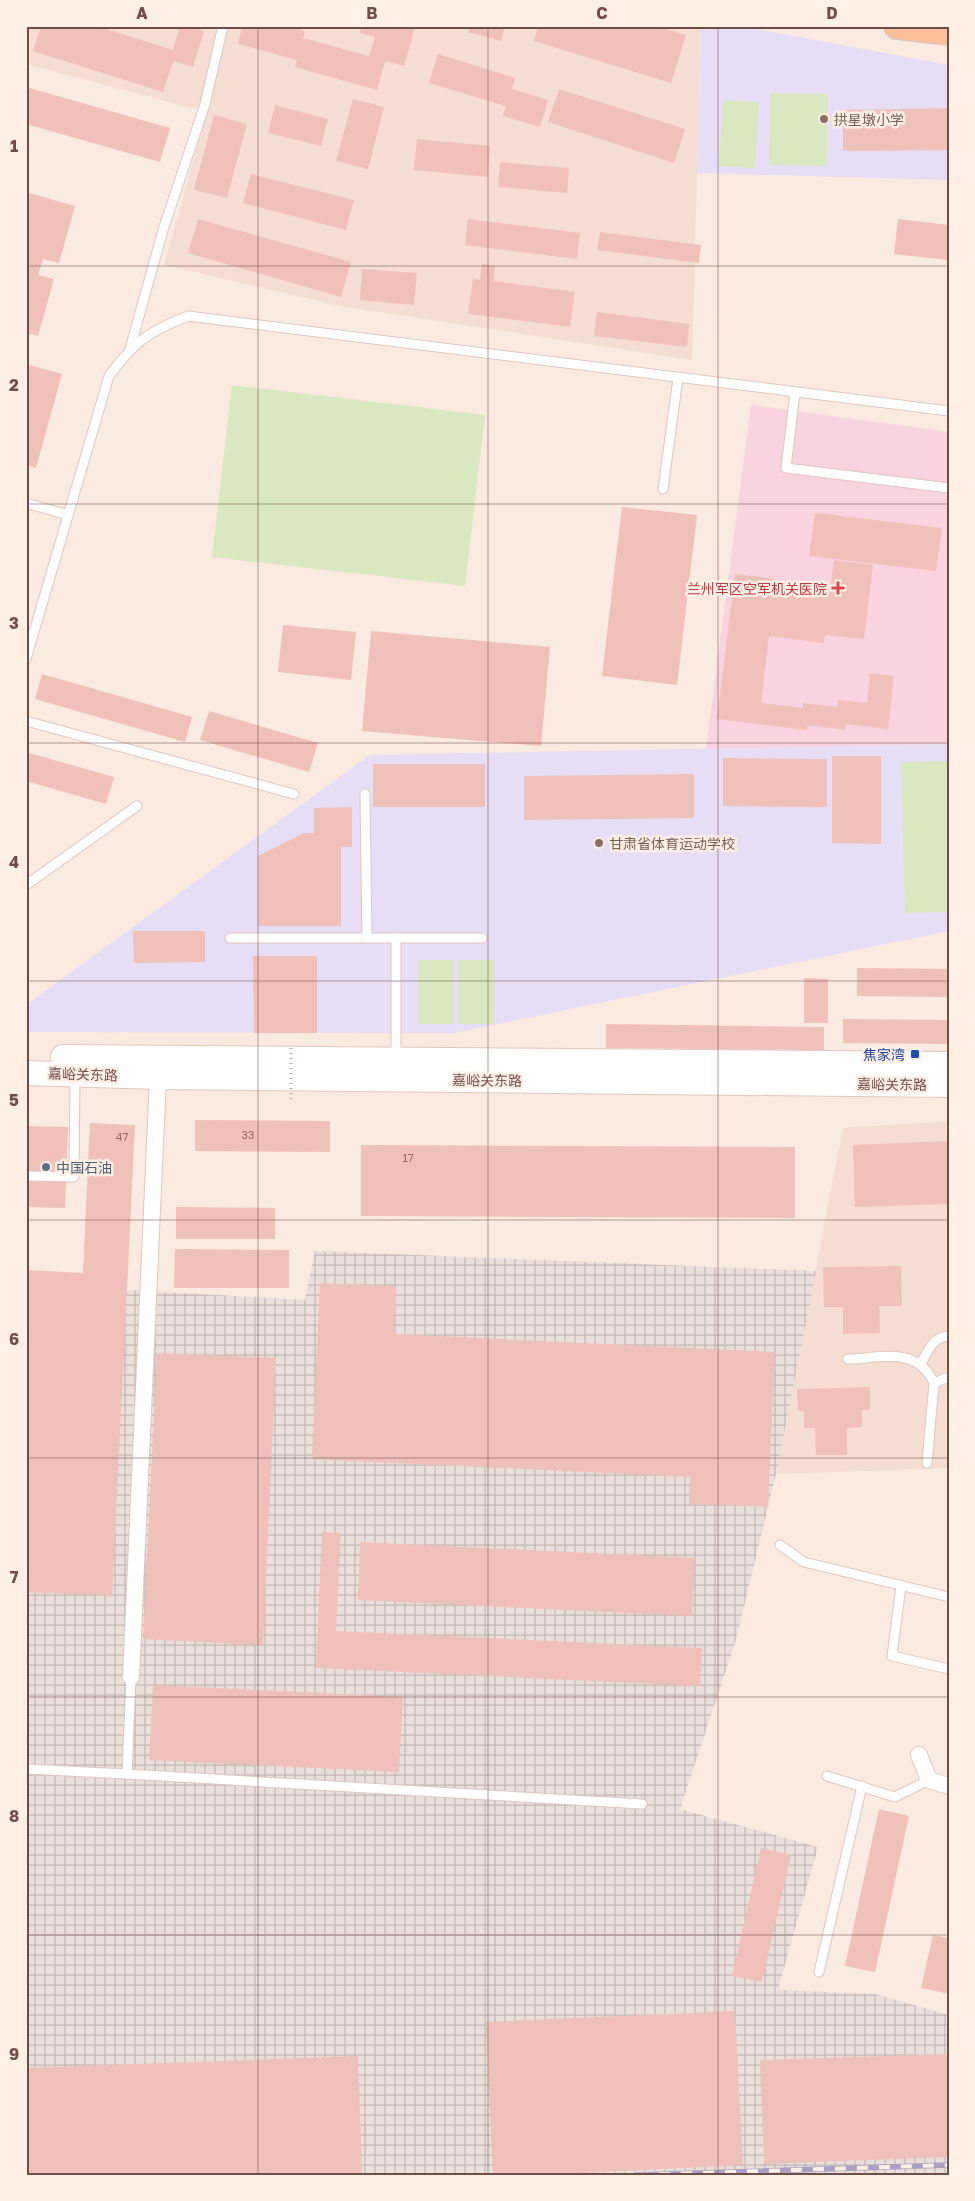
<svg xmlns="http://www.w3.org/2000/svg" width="975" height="2201" font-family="'Golos Text','Noto Sans SC',sans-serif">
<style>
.residential{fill:#f5ddd1}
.industrial{fill:url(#industrial-grid)}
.education{fill:#e7ddf7}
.medical{fill:#f9d3e0}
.pitch{fill:#d9e8bf}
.building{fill:#f0c1b8}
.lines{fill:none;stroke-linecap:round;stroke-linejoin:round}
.lane-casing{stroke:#e1c7bf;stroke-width:11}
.street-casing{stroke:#e1c7bf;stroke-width:18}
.secondary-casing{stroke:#e6c6bc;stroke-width:26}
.primary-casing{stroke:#d4cac8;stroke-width:28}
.lane{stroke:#fff;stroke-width:9}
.street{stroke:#fff;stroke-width:16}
.secondary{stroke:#fff;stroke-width:24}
.primary{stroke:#f9bf99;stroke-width:26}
.rail-casing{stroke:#aba0c3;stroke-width:5.5}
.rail{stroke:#ffefe5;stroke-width:4;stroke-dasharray:11;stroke-linecap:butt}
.path-bridge{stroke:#d4a49c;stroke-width:3;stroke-dasharray:1 4;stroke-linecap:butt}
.grid{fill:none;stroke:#714d48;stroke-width:1;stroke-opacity:0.55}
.education-dot{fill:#8d6e63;stroke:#ffefe5;stroke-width:2}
.health-dot{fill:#e0444e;stroke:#ffefe5;stroke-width:2}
.transit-dot{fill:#1a4fb4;stroke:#ffefe5;stroke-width:2}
.service-dot{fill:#5c6f8a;stroke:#ffefe5;stroke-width:2}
.labels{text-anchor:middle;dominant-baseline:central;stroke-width:5;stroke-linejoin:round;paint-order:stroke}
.number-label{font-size:11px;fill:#916a64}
.education-label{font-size:14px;fill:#785e54;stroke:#ffefe5;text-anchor:start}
.health-label{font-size:14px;fill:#be3a42;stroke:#ffefe5;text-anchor:end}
.transit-label{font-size:14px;fill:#164399;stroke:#ffefe5;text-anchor:end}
.street-label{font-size:14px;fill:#714d48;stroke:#ffefe5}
.service-label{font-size:14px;fill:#4e5e75;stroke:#ffefe5;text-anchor:start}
.neatline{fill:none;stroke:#714d48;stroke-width:2}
.grid-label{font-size:16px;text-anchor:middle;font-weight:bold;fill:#714d48}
</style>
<defs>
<pattern id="industrial-grid" width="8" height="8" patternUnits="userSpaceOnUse" patternTransform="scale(1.25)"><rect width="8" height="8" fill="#eadfdb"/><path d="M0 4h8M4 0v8" fill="none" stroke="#c2b7b4"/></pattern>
</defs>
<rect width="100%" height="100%" fill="#fbeae0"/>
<!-- residential -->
<g class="residential">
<path d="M26,26H701L692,360L341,306L164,265L207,112L26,64Z"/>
<path d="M949,1121V1468L776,1474L843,1128Z"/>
</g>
<!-- industrial -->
<path class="industrial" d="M315,1251L816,1271L776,1474L736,1640L680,1809L818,1847L778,1990L875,1994L949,2015V2175H26V1284L305,1300Z"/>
<!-- education -->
<g class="education">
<path d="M701,26H740L949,65V180L697,173Z"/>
<path d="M949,744V931L454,1033L26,1032V1005L370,755Z"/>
</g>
<!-- medical -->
<path class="medical" d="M751,405L949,432V744L706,749Z"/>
<!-- pitch -->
<g class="pitch">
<path d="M770,93L828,94L827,166L769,165Z"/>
<path d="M723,100L759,102L755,168L719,166Z"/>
<path d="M232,385L485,415L465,586L212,557Z"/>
<path d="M949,761V912L905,913L901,762Z"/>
<rect x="418" y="960" width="36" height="64"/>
<path d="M458,960H494L495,1024H458Z"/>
</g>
<!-- building -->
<g class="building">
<path d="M41,26H97L173,50L180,26H188L204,31L193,67L173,61L163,92L33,51Z"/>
<path d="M242,26H290L305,31L303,38L369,56L375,37L360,33L361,26H408L415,28L404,66L385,61L377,90L295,67L297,60L238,44Z"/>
<path d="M470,26H505L501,41L468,32Z"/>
<path d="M538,26H656L686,35L671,83L534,41Z"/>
<path d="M438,54L515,78L512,89L548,100L540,127L503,116L506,106L429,83Z"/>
<path d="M26,87L170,128L160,162L26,124Z"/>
<path d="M559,89L685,129L674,163L548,122Z"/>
<path d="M353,99L384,107L368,169L336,161Z"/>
<path d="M275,105L328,119L321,146L268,133Z"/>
<path d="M949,108V150L843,151V110Z"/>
<path d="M214,115L247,124L227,198L194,190Z"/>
<path d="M417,139L490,146L488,177L414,170Z"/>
<path d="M500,162L569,168L567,193L498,187Z"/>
<path d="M251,174L354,200L346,230L243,203Z"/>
<path d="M26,192L75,206L59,263L43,259L38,275L54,279L38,336L26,333Z"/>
<path d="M198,219L351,262L341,297L188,253Z"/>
<path d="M468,219L580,233L577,259L465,245Z"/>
<path d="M898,219L949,225V260L894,254Z"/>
<path d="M600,232L701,245L699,263L597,250Z"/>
<path d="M482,264L495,266L493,281L575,292L570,327L468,314L473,279L480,280Z"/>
<path d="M362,269L417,273L414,305L360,300Z"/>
<path d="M597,312L689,324L687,347L594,336Z"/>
<path d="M26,364L62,374L36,468L26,465Z"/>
<path d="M622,507L697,515L677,685L602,676Z"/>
<path d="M815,513L942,528L936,571L809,556Z"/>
<path d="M834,560L873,565L864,639L825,635L824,643L769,636L761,703L803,708V703L837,707L838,700L867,703L870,673L894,676L888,729L846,724L845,730L808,725L807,730L717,719L735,574L776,579L775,585L830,592Z"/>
<path d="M283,625L356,632L351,680L278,672Z"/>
<path d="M371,631L550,647L541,746L362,731Z"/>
<path d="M42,674L192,717L185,742L35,699Z"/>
<path d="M209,711L318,743L309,772L200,740Z"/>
<path d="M26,752L114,777L106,804L26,781Z"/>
<path d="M832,756H881V844L832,843Z"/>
<path d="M723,758L827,759V807L723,806Z"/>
<rect x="373" y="764" width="112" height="43"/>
<path d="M694,774V818L524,820V776Z"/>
<path d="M352,807V847H341V926H258V856L304,833H314V808Z"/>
<path d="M133,931H205V962L134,963Z"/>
<path d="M253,956H317V1033H254Z"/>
<path d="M857,968L949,969V997L857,996Z"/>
<path d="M804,978L828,979V1023H804Z"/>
<path d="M843,1019L949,1020V1044L843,1043Z"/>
<path d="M606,1024L824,1027V1050L606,1048Z"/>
<path d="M195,1120L330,1121V1152L195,1151Z"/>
<path d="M90,1123L135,1125L112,1596L26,1592V1270L83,1273Z"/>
<path d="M26,1126L68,1127L65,1208L26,1207Z"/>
<path d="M949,1141V1204L855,1207L853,1145Z"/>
<path d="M361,1145L795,1147V1218L361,1216Z"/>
<path d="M176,1207L275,1208V1239H176Z"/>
<path d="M175,1249L289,1250V1288H174Z"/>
<path d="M901,1266L902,1306H879L880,1333L843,1334V1307H824L823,1267Z"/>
<path d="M320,1283L396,1286L394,1334L775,1352L768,1507L689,1504L690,1477L312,1459Z"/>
<path d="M157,1353L276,1358L263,1645L143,1639Z"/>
<path d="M870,1387V1410H862V1427L847,1428V1455H816L815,1428H804V1411H798L797,1389Z"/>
<path d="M322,1532L341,1533L336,1631L702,1648L700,1686L316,1668Z"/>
<path d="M360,1542L695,1558L692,1616L358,1600Z"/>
<path d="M153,1685L403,1697L399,1772L149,1760Z"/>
<path d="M879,1809L909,1816L875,1972L845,1966Z"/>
<path d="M761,1848L791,1855L762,1982L732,1976Z"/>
<path d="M933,1935L949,1938V1994L921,1988Z"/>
<path d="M735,2011L743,2165L542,2175H493L486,2022Z"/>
<path d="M949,2054V2157L764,2164L760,2060Z"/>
<path d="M358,2056L362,2175H26V2068Z"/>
</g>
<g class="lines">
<defs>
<g id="lane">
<path d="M130,349L163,230L205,104L223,26"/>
<path d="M795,393L786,468L949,488"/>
<path d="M663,489L678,378"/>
<path d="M26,503L68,515"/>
<path d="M26,659L109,376C135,341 148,332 188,316L949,411"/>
<path d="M26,721L294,794"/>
<path d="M365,794L367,938"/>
<path d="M26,885L137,806"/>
<path d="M230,938H482"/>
<path d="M396,938V1059"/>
<path d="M26,1176L74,1177L75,1075"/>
<path d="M848,1359C882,1358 917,1346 934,1383L927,1463"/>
<path d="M921,1364C928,1351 932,1337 949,1336"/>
<path d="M934,1383L949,1377"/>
<path d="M780,1545L804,1562L949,1597"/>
<path d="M901,1586L892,1656L949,1669"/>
<path d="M26,1769L127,1774L131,1677"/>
<path d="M127,1774L642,1804"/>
<path d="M827,1776L895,1797L929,1780"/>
<path d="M819,1972L862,1786"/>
</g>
<g id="street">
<path d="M131,1677L158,1077"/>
<path d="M919,1755L929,1780L949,1786"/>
</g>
<g id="secondary">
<path d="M63,1057L949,1064"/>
<path d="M26,1073L158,1077L949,1085"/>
</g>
<path id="primary" d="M897,26L949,32"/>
</defs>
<!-- lane casing -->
<use href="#lane" class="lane-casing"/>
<!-- street casing -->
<use href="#street" class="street-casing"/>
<!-- secondary casing -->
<use href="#secondary" class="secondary-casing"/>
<!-- primary casing -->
<use href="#primary" class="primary-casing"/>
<!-- lane -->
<use href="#lane" class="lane"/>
<!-- street -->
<use href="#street" class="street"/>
<!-- secondary -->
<use href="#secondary" class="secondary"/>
<!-- primary -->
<use href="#primary" class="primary"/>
<defs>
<path id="rail" d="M637,2175L949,2165"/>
</defs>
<!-- rail casing -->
<use href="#rail" class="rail-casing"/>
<!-- rail -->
<use href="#rail" class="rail"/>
<!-- path-bridge -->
<path class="path-bridge" d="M291,1048V1099"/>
</g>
<!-- grid -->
<path class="grid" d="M258,26V2175M488,26V2175M718,26V2175M26,266H949M26,504H949M26,743H949M26,981H949M26,1220H949M26,1458H949M26,1697H949M26,1935H949"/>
<!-- markers -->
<g class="education-dot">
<circle cx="824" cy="119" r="5"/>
<circle cx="599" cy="843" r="5"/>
</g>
<path class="health-dot" d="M835.5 580.5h5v5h5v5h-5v5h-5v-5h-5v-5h5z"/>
<rect class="transit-dot" x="910" y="1049" width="10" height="10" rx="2.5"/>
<circle class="service-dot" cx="46" cy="1167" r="5"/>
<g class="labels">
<!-- number labels -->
<g class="number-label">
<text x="248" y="1134">33</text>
<text x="122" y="1136">47</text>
<text x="408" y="1157">17</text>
</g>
<!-- education labels -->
<g class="education-label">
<text x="834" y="119">拱星墩小学</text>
<text x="609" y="843">甘肃省体育运动学校</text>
</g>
<!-- health labels -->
<g class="health-label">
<text x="827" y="588">兰州军区空军机关医院</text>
</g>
<!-- transit labels -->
<g class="transit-label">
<text x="905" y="1054">焦家湾</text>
</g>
<!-- street labels -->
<g class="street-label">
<text transform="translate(83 1074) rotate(2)">嘉峪关东路</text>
<text transform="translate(487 1080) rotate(1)">嘉峪关东路</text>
<text transform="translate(892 1084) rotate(1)">嘉峪关东路</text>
</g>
<!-- service labels -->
<g class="service-label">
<text x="56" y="1167">中国石油</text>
</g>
</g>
<!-- border -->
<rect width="975" height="2201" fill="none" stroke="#ffefe5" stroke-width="55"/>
<rect x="28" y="28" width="920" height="2146" class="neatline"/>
<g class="grid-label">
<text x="142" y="19">A</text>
<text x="372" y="19">B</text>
<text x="602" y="19">C</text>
<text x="832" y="19">D</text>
<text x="14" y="152">1</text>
<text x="14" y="391">2</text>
<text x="14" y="629">3</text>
<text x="14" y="868">4</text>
<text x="14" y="1106">5</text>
<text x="14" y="1345">6</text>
<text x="14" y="1583">7</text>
<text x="14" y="1822">8</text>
<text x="14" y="2060">9</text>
</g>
</svg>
